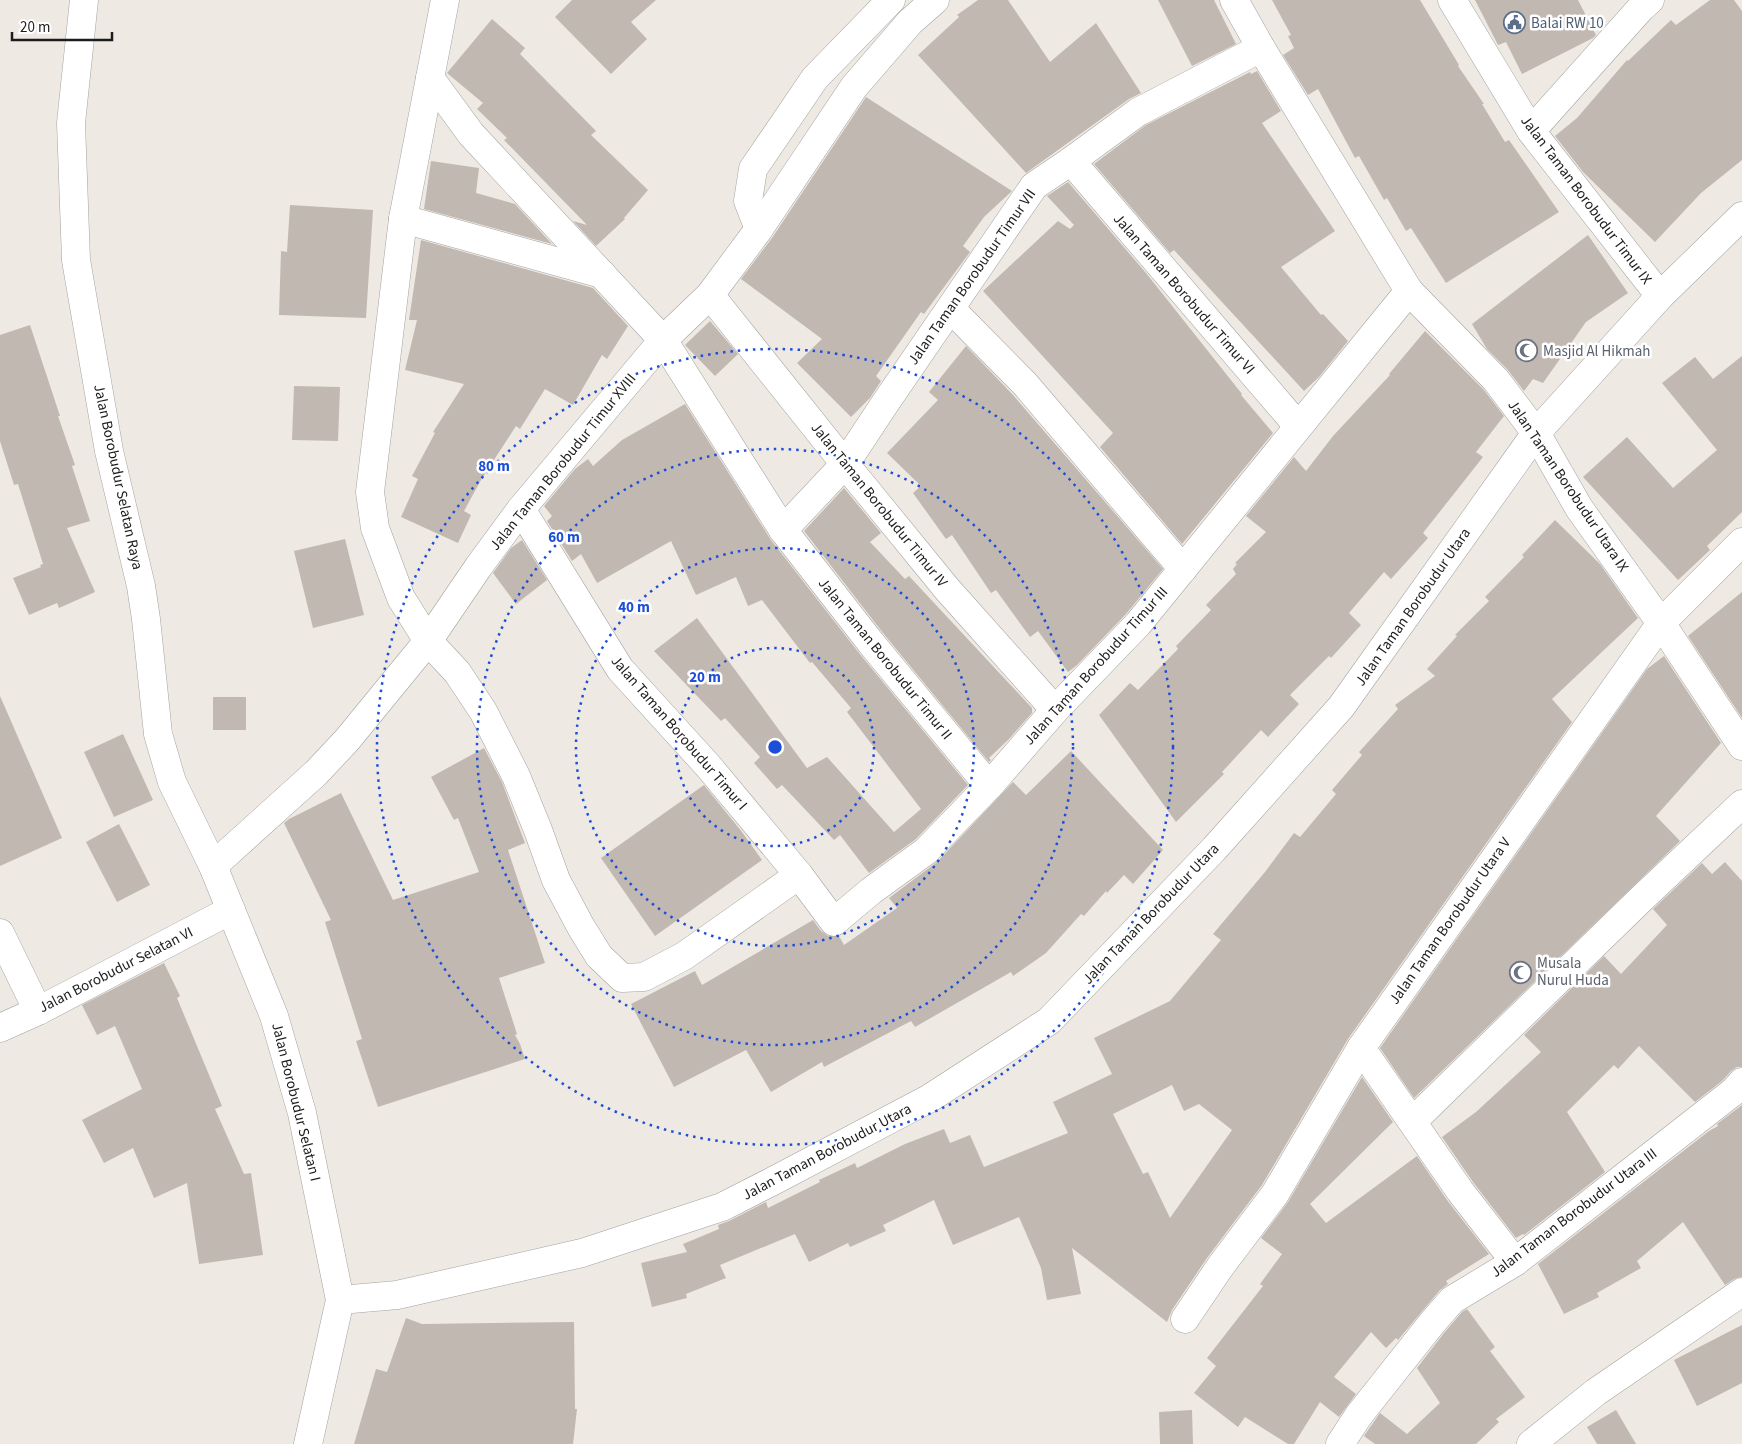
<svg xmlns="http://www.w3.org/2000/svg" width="1742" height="1444" font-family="'Source Sans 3',sans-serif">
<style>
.building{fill:#c2b8b2;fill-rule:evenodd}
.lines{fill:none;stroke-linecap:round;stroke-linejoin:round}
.street-casing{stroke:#a3a3a3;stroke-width:29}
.street{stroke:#fff;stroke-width:28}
.ring{fill:none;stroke:#1d4ed8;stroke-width:2.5;stroke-dasharray:2.5 5}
.labels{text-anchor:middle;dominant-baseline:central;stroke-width:5;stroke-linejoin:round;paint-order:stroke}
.service-label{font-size:15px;fill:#4e5e75;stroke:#fff;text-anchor:start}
.street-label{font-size:15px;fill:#1c1c1c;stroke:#fff}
.worship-label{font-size:15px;fill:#5b616d;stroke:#fff;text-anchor:start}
.centre{fill:#1d4ed8;stroke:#fff;stroke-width:2.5}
.ring-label{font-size:15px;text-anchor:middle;font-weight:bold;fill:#1d4ed8;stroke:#fff;stroke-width:5;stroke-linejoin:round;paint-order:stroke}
</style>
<rect width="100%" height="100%" fill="#eee9e2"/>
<!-- building -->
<g class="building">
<path d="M572,0H656L631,22L647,39L611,74L555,17Z"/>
<path d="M978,0H1008L1050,62L1096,23L1141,93L1129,99L1026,173L918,55L959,17L957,15Z"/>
<path d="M1158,0H1214L1236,44L1192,66Z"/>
<path d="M1272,0H1420L1459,65L1458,66L1484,104H1482L1505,142L1509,140L1559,212L1446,283L1411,228L1406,231L1387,198L1384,200L1359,156L1355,158L1318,89L1308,95L1283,55L1294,48L1288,36L1291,35Z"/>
<path d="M1475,0H1578L1596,35L1593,38L1522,74L1506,42L1498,45Z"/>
<path d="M1710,0H1734L1742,11V160L1701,193L1655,242L1583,172L1555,136L1577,118L1627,60L1628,61L1671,20L1676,25Z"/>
<path d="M492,19L525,48L520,54L596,131L591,135L648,190L624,218L625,219L596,246L573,221L587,225L504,140L507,138L477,109L483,103L447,73Z"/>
<path d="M1257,71L1281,111L1262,123L1335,231L1281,267L1321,315L1323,314L1348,341L1319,377L1304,391L1174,250L1170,253L1094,164L1146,125L1250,72L1251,74Z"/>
<path d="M866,97L1012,191L984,217L963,246L970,252L924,314L921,312L876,376L881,381L870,398L851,417L797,363L822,339L741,279L772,238Z"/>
<path d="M431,161L479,168L476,193L515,204L552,244L424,209Z"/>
<path d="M1068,182L1146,273L1242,394L1241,395L1273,433L1182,544L1100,447L1113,433L983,291L1058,221L1070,229L1074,225L1047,196Z"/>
<path d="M290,205L373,210L366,318L279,315L281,251L287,252Z"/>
<path d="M1588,235L1628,293L1586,322L1543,383L1533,379L1524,391L1507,369L1487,349L1472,324Z"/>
<path d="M421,240L593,288L628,326L607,359L602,355L573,405L545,389L520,429L516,426L481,480L464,511L471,515L458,543L401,517L418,479L412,476L435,433L433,432L464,384L405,370L417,320H409Z"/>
<path d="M710,321L738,354L715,376L685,345Z"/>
<path d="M30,325L60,416H58L75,465L72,466L90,521L67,528L95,592L59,608L57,603L29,615L13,578L41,567L40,565L43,564L18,484L14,485L0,441V335Z"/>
<path d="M1425,331L1484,390L1504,416L1476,452L1483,457L1423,533L1428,538L1391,579L1384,572L1349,613L1361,625L1331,658L1329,656L1290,695L1299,704L1268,737L1261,730L1222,772L1224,774L1176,822L1099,715L1130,683L1138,690L1178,649L1176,646L1211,610L1206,605L1236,574L1233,569L1237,564L1235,563L1266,532L1246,516L1294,457L1306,471L1333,436L1390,375L1389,374Z"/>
<path d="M966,346L1013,395L1163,569L1126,614L1077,665L1068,672L1038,631L1030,637L996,590L991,593L952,535L946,539L913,493L921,486L887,453L938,400L929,392Z"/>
<path d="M1742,356V512L1707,546L1710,550L1678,580L1583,477L1627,437L1673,488L1717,450L1662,383L1695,357L1713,379Z"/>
<path d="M294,386L340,387L338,441L292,440Z"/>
<path d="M685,404L771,540L859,653L968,785L916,839L869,873L840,835L834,840L782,785L777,789L754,763L760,757L725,718L721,721L654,651L697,618L807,768L827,757L894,832L921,809L847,712L851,708L812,662L810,663L762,600L748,606L736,577L696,595L671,541L597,583L581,554L572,561L547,521L552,516L544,506L575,469L588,459L593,466L622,440Z"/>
<path d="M844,488L881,533L870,542L905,579L909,576L1032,708V713L1009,739L989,758L991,760L989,762L883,633L804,531Z"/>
<path d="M1555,520L1600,564L1638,618L1552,699L1572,722L1348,1039L1262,1185L1207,1258L1172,1310L1167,1322L1072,1248L1081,1294L1047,1300L1041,1268L1019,1217L953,1245L934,1200L883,1225L886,1231L850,1247L848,1243L809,1262L795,1234L720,1265L726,1278L686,1294L687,1298L652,1307L641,1263L687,1252L683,1244L719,1229L718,1225L729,1221L766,1202L768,1208L820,1182L819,1180L855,1163L857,1168L905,1144L944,1129L950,1143L970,1135L984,1167L1068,1133L1053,1102L1112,1074L1094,1038L1170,1001L1221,940L1213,934L1265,872L1294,833L1300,837L1336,794L1332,790L1362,755L1359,752L1398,709L1395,705L1435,676L1427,669L1457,636L1455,635L1489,601L1485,597L1524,557L1522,555ZM1172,1085L1184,1111L1199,1104L1232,1130L1170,1218L1148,1172L1143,1174L1113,1114Z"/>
<path d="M345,539L364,615L313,628L294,551Z"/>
<path d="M522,540L547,580L516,604L493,573L511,548Z"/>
<path d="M1742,592V718L1688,636Z"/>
<path d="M1664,656L1721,743L1656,816L1680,841L1414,1098L1380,1048L1647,669Z"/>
<path d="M0,696L62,838L0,866Z"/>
<rect x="213" y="697" width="33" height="33"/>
<path d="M123,734L153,800L114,817L84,752Z"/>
<path d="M484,748L502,782L525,843L508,850L545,963L499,978L517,1034L515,1035L520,1044L525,1059L378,1107L356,1041L362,1039L325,922L331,920L284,823L289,819L341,793L393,900L479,872L458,818L454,820L431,777Z"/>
<path d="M1071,751L1163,850L1133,884L1124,875L1107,893L1106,891L1084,916L1081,914L1046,953L1013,976L1011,972L915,1027L911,1021L824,1067L822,1062L771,1092L746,1050L674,1087L631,1004L695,971L702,985L813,920L821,931L828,936H839L844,945L897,908L889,898L937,862L1013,782L1026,795Z"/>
<path d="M704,785L742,832L762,860L655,936L601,858Z"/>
<path d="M119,824L150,885L117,902L86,842Z"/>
<path d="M1725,862L1742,881V1067H1737L1731,1071L1722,1081L1695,1102L1639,1046L1618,1069L1614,1065L1567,1112L1605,1172L1524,1235L1523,1234L1516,1238L1473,1182L1442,1137L1476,1112L1541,1052L1524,1035L1604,956L1621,974L1667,925L1653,909L1702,863L1712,874Z"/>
<path d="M164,963L180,996L177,998L222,1106L215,1109L244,1174L251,1173L263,1255L199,1264L187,1183L154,1198L133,1148L104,1163L82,1120L142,1089L115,1026L97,1035L82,1005Z"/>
<path d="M1362,1077L1393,1122L1310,1204L1326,1223L1417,1156L1447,1200L1489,1254L1446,1281L1448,1284L1440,1290L1398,1340L1396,1338L1386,1348L1371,1332L1334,1377L1356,1394L1339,1417L1320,1402L1294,1444H1288L1245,1417L1238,1427L1194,1393L1216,1366L1207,1358L1263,1286L1260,1284L1282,1254L1261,1238L1288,1202Z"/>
<path d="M1742,1105V1277L1734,1279L1725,1285L1683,1222L1637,1261L1641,1268L1597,1293L1599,1297L1564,1314L1538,1264L1709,1131L1718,1126L1717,1124Z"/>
<path d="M1467,1309L1495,1347L1490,1351L1525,1397L1496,1419L1499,1422L1476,1444H1375L1364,1436L1380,1413L1407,1434L1440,1403L1417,1368L1444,1333L1462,1312Z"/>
<path d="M406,1318L422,1324L574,1322L575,1409H577L573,1444H354L376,1369L387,1372Z"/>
<path d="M1742,1325V1383L1697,1406L1674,1360Z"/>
<path d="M1192,1410L1193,1444H1160L1159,1412Z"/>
<path d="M1616,1410L1636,1444H1597L1587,1427Z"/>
</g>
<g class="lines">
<defs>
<g id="street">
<path d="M84,0L71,123L76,260L109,451L141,586L146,619L158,734L172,782L213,866L274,1016L302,1113L340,1300L308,1444"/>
<path d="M445,0L403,219L370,492L375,528L401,598L428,641L457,672L483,711L516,776L538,830L556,880L581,927L599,956L622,978L644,977L684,956L799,875"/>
<path d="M1234,0L1261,48L1409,291L1496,380L1536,433L1579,508L1661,623L1742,746"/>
<path d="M1452,0L1531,131L1660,296"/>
<path d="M430,78L471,134L663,340L783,530L871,643L989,786"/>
<path d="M1531,131L1641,8L1650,0"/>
<path d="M1071,161L1298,426"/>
<path d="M403,219L602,274"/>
<path d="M759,229L748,201L753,169L815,78L891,0"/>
<path d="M710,295L845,464L947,589L1055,710"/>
<path d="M951,309L1025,384L1183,569"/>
<path d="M521,509L620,669L709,767L799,875L834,922L871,891L926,851L989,786L1055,710L1138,624L1409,291"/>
<path d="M783,530L845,464L886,402L1034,186L1071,161L1138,112L1261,48"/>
<path d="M213,866L316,773L347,740L428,641L479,566L521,509L663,340L710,295L759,229L854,87L910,22L935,0"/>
<path d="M0,933L38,1011"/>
<path d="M0,1028L38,1011L231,910"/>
<path d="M1361,1048L1460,1191L1515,1262"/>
<path d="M1413,1121L1640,900L1742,804"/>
<path d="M340,1300L397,1295L582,1253L722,1207L775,1180L930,1098L1049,1021L1214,849L1341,707L1536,433L1660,296L1742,216"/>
<path d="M1185,1319L1220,1267L1275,1194L1361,1048L1661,623L1742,542"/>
<path d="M1340,1444L1359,1415L1432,1323L1452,1300L1515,1262L1733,1092L1742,1082"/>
<path d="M1531,1444L1596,1392L1742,1292"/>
</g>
</defs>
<!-- street casing -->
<use href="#street" class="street-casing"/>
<!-- street -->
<use href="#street" class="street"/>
</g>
<!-- distance rings -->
<g class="ring">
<circle cx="775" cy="747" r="99"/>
<circle cx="775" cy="747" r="199"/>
<circle cx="775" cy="747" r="298"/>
<circle cx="775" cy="747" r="398"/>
</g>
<!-- icons -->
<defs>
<symbol id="civic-ring" viewBox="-11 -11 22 22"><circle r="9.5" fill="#fff" stroke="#5c6f8a" stroke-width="1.5"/><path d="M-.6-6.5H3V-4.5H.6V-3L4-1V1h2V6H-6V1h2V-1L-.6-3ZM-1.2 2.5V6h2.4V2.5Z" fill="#5c6f8a"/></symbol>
<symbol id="mosque-ring" viewBox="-11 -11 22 22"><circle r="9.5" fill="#fff" stroke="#6b7280" stroke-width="1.5"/><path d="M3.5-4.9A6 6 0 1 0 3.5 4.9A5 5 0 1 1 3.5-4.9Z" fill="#6b7280"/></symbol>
</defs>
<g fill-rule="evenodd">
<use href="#civic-ring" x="1502" y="10" width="25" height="25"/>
<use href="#mosque-ring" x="1514" y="338" width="25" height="25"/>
<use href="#mosque-ring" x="1508" y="960" width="25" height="25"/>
</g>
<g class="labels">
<!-- service labels -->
<g class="service-label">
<text x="1531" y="23">Balai RW 10</text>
</g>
<!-- street labels -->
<g class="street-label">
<text transform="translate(1586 200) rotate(53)">Jalan Taman Borobudur Timur IX</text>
<text transform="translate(972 277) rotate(-55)">Jalan Taman Borobudur Timur VII</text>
<text transform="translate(1184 294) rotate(49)">Jalan Taman Borobudur Timur VI</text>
<text transform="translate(563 462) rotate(-51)">Jalan Taman Borobudur Timur XVIII</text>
<text transform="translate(118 477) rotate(78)">Jalan Borobudur Selatan Raya</text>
<text transform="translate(1568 486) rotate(56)">Jalan Taman Borobudur Utara IX</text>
<text transform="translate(879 505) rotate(51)">Jalan Taman Borobudur Timur IV</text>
<text transform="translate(1413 607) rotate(-55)">Jalan Taman Borobudur Utara</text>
<text transform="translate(885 659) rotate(51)">Jalan Taman Borobudur Timur II</text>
<text transform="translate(1096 666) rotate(-48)">Jalan Taman Borobudur Timur III</text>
<text transform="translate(679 733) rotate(49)">Jalan Taman Borobudur Timur I</text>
<text transform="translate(1151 914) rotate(-46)">Jalan Taman Borobudur Utara</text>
<text transform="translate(1450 921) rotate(-55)">Jalan Taman Borobudur Utara V</text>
<text transform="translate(116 970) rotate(-27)">Jalan Borobudur Selatan VI</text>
<text transform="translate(296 1102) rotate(76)">Jalan Borobudur Selatan I</text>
<text transform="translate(827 1152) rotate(-28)">Jalan Taman Borobudur Utara</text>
<text transform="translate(1574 1213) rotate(-37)">Jalan Taman Borobudur Utara III</text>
</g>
<!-- worship labels -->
<g class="worship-label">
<text x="1543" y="351">Masjid Al Hikmah</text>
<text x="1537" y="963">Musala<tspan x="1537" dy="17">Nurul Huda</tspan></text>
</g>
</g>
<circle cx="775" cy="747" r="8" class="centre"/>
<g class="ring-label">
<text x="494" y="471">80 m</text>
<text x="564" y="542">60 m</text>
<text x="634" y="612">40 m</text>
<text x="705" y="682">20 m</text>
</g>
<!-- scale -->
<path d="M12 32v8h100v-8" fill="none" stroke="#1c1c1c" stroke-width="2.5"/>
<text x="20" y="32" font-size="15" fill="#1c1c1c" stroke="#ffffff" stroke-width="4" paint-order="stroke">20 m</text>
</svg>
